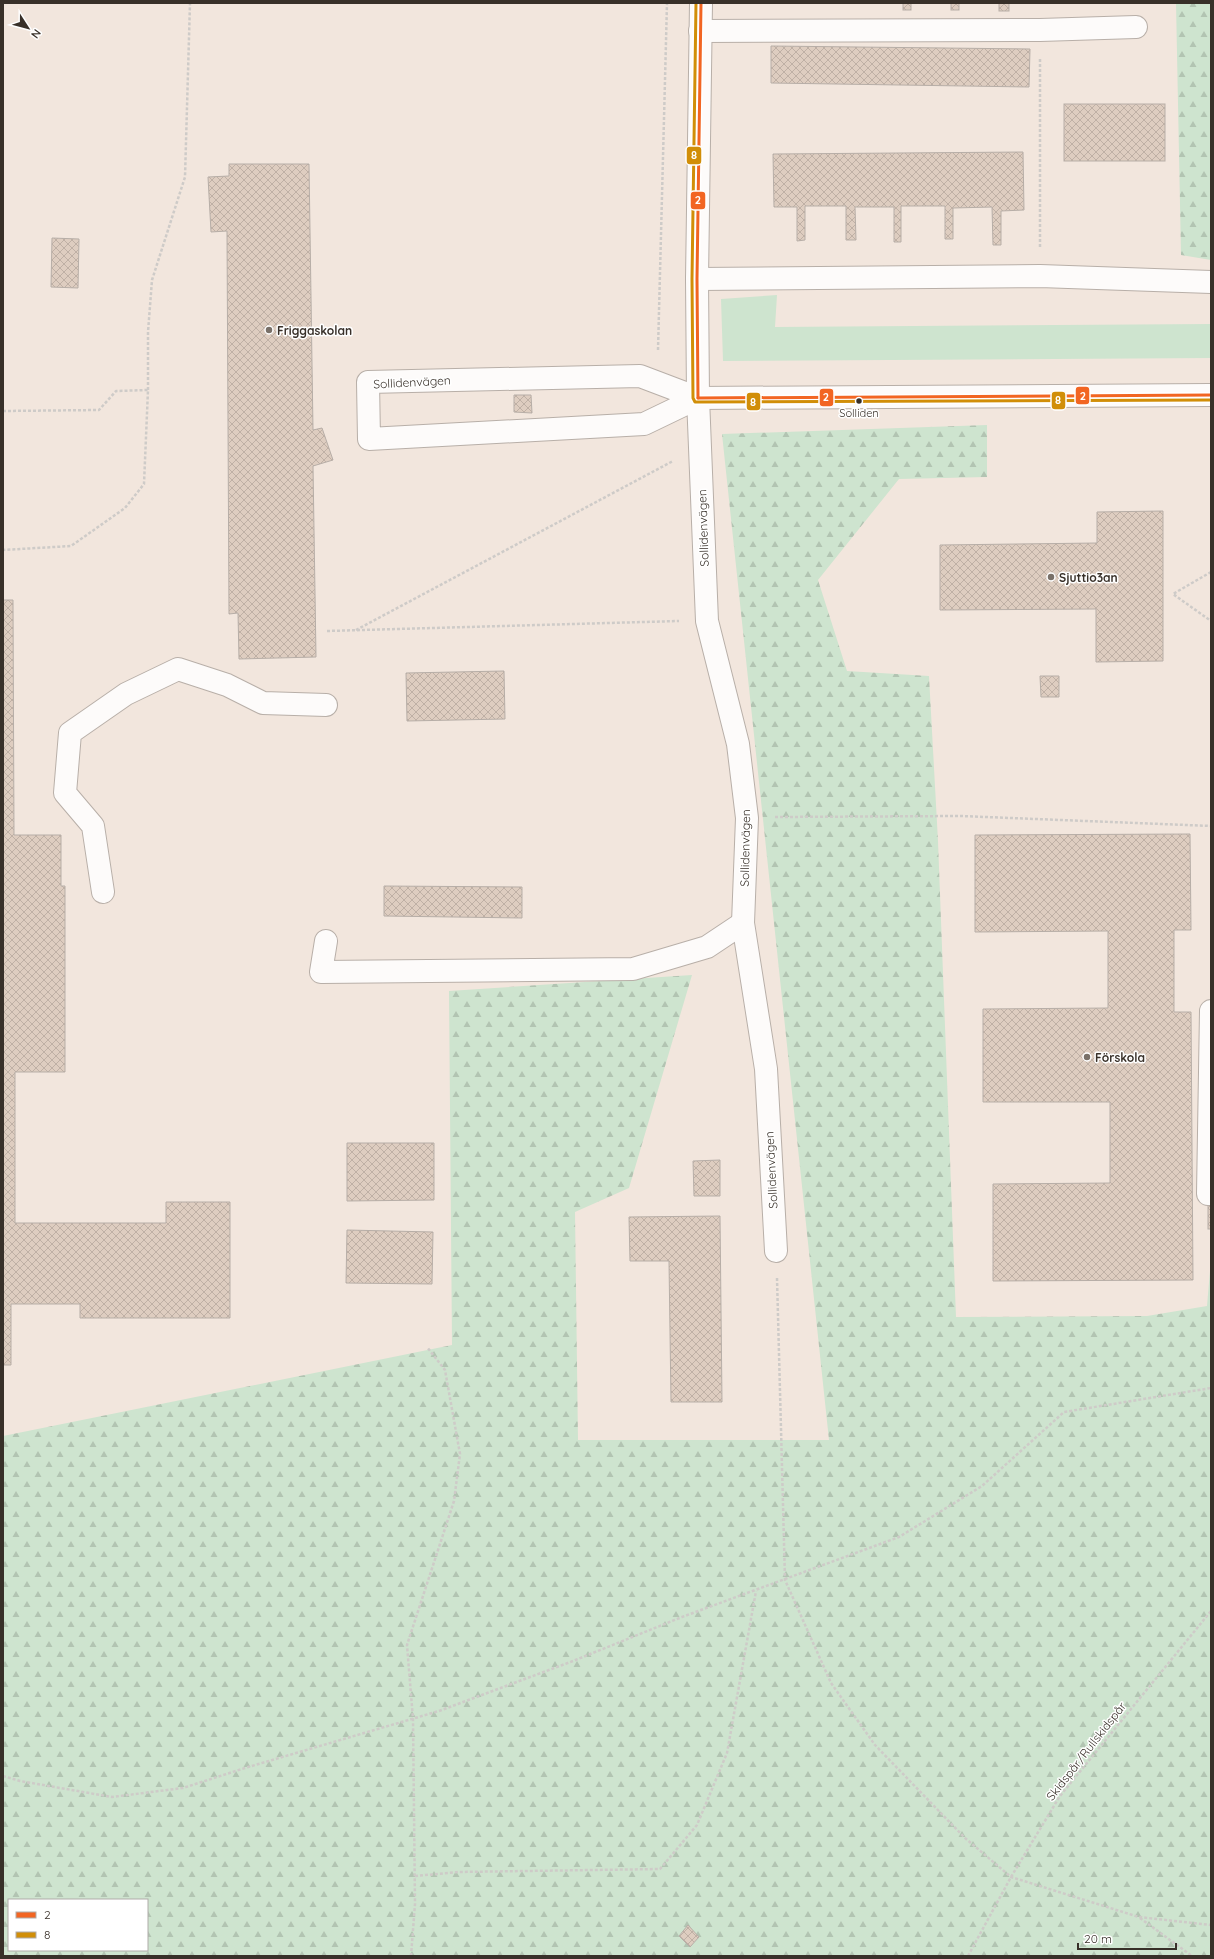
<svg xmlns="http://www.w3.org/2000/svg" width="1214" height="1959" font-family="Quicksand,sans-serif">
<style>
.green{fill:#cee4cf}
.forest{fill:url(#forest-firs);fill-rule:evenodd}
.building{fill:url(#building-cross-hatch);stroke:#b7aea7}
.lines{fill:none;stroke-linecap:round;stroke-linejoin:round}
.minor-casing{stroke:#b8afa8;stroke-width:24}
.path{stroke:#cecbc8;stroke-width:2.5;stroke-dasharray:3 2;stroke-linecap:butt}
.minor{stroke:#fdfbfa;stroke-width:22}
.bus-1-casing{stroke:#fff;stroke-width:6}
.bus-2-casing{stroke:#fff;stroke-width:6}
.bus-1{stroke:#f26522;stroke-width:3}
.bus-2{stroke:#d18e08;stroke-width:3}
.poi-dot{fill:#797068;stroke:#fff;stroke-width:1.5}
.bus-dot{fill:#383029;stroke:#fff;stroke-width:1.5}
.labels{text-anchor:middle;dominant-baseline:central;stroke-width:3;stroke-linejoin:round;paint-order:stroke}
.bus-label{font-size:11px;fill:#383029;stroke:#fff}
.poi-label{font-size:12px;font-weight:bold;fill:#383029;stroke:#fff;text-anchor:start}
.street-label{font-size:12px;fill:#383029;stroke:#fff}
.line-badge{stroke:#fff;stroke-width:1.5}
.badge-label{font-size:11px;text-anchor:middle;font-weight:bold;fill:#fff}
</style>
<defs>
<pattern id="forest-firs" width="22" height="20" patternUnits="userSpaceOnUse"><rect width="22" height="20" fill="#cee4cf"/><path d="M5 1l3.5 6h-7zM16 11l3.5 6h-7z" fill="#b2c4b2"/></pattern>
<pattern id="building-cross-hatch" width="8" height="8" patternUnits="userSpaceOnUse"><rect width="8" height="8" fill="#decdc0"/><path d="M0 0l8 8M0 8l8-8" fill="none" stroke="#bfb0a5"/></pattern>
</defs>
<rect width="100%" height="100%" fill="#f2e6dd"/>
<!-- green -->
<path class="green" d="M777,295L775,327L1211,324V358L723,361L721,299Z"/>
<!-- forest -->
<g class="forest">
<path d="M1176,3H1211V260L1181,255Z"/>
<path d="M987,425V477L899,479L818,580L847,671L929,676L938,841L956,1317L1147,1316L1207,1306L1211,1259V1956H3V1436L452,1345L449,991L692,975L629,1188L575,1212L578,1440H829L722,434ZM9,1900H147V1950H9Z"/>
</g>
<!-- building -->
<g class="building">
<rect x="903" y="3" width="8" height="7"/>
<rect x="951" y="3" width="8" height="7"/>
<rect x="999" y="3" width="10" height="8"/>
<path d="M771,46L1030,49L1029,87L771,83Z"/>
<rect x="1064" y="104" width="101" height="57"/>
<path d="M1023,152L1024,210L1001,211V245H993L992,207L953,208V239H945V206H901V242H894V207H855L856,240H846V206H805V240L797,241V207H774L773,154Z"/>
<path d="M229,164H309L313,430L322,428L333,460L313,466L316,657L239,659L238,613L229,614L227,231L211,232L208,177L229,176Z"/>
<path d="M52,238L79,239L78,288L51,287Z"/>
<path d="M514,395H531L532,413L514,412Z"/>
<path d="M1163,511V661L1096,662V609L940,610V545L1097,543V512Z"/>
<path d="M3,600H13L14,835H61V886H65V1072H15V1223H166V1202H230V1318H80V1304H11V1365H3Z"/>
<path d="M504,671L505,719L407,721L406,673Z"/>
<path d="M1040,676H1059V697H1041Z"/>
<path d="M1190,834L1191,930H1174V1012H1191L1193,1280L993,1281V1184L1110,1183V1102H983V1009L1108,1008V931L975,932V835Z"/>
<path d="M384,886L522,887V918L384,916Z"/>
<path d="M347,1143H434V1200L347,1201Z"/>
<path d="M720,1160V1196H694L693,1161Z"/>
<rect x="1208" y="1203" width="3" height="26"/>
<path d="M720,1216L722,1402H671L669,1261H630L629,1217Z"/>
<path d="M347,1230L433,1232L432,1284L346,1283Z"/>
<path d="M688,1925L699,1937L690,1947L679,1936Z"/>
</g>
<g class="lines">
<defs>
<g id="minor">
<path d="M701,3L697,279L698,398L707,621L738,744L747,818L743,923L766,1069L776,1251"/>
<path d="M700,31L1040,30L1136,27"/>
<path d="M697,279L1040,276L1211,282"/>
<path d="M698,398L644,424L369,439L368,382L640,376L698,398L1211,395"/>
<path d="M103,892L93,826L65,793L70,733L126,694L178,669L227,685L263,703L326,705"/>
<path d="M326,941L321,972L633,969L707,947L743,923"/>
<path d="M1211,1011L1208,1194H1211"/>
</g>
</defs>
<!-- minor casing -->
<use href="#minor" class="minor-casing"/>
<!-- path -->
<g class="path">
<path d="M1040,247V58"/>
<path d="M658,350L667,3"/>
<path d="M148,390V332L152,280L185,177L190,3"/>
<path d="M3,411L99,410L116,391L148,390L144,484L125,508L71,546L3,550"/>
<path d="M1211,572L1173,594L1211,621"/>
<path d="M356,630L673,461"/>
<path d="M327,631L679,621"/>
<path d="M775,817L961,816L1211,826"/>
<path d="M777,1278L785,1580L831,1683L875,1745L965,1838L1011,1877L1139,1917L1211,1925"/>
<path d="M3,1776L20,1781L112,1797L183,1788L245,1768L439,1711L573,1661L682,1617L899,1537L982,1486L1064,1412L1211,1388"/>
<path d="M415,1876L459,1872L660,1869L697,1825L727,1753L756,1591"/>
<path d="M1140,1918L1192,1956"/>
<path d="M411,1956L415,1904L413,1719L407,1645L454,1501L460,1454L445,1370L427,1347"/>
<path d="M968,1956L1011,1877L1060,1796L1211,1611"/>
</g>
<!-- minor -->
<use href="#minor" class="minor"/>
<defs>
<g id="bus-1">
<path d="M698,398L1211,395"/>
<path d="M698,398L697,279L701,3"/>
</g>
<path id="bus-2" d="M696,3L692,279L693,398L695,402L1211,400"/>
</defs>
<!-- bus-1 casing -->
<use href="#bus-1" class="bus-1-casing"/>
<!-- bus-2 casing -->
<use href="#bus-2" class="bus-2-casing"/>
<!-- bus-1 -->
<use href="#bus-1" class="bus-1"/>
<!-- bus-2 -->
<use href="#bus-2" class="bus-2"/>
</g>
<!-- markers -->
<g class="poi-dot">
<circle cx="269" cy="330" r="4"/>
<circle cx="1051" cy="577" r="4"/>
<circle cx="1087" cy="1057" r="4"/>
</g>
<circle class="bus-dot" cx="859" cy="401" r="3.5"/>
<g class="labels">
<!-- bus labels -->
<g class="bus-label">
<text x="859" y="413">Solliden</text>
</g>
<!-- poi labels -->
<g class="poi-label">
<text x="277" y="330">Friggaskolan</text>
<text x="1059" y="577">Sjuttio3an</text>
<text x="1095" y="1057">Förskola</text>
</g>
<!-- street labels -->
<g class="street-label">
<text transform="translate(412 382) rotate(-3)">Sollidenvägen</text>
<text transform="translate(703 528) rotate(-92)">Sollidenvägen</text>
<text transform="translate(745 848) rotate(-89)">Sollidenvägen</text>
<text transform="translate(771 1170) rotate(-93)">Sollidenvägen</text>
<text transform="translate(1086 1751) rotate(-52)">Skidspår/Rullskidspår</text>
</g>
</g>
<g class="line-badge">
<rect x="686" y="146" width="16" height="19" rx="4" fill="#d18e08"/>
<rect x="690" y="191" width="16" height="19" rx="4" fill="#f26522"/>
<rect x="1075" y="386" width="15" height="19" rx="4" fill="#f26522"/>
<rect x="819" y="388" width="15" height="19" rx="4" fill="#f26522"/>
<rect x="1051" y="391" width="15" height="19" rx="4" fill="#d18e08"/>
<rect x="746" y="392" width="15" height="19" rx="4" fill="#d18e08"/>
</g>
<g class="badge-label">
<text x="694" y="159">8</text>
<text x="698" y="204">2</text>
<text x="1083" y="400">2</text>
<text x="826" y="401">2</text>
<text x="1058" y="404">8</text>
<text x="753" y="406">8</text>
</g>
<!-- border -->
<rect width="1214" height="1959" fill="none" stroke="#383029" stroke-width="8"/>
<!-- legend -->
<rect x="8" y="1899" width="140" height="52" fill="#ffffff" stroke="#afaca9"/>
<rect x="16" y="1912" width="20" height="6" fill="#f26522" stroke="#afaca9"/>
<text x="44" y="1919" font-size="12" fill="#383029">2</text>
<rect x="16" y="1932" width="20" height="6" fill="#d18e08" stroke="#afaca9"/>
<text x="44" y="1939" font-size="12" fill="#383029">8</text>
<!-- north arrow -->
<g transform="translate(28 28) rotate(126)" stroke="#ffffff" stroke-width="3" paint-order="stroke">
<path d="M0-3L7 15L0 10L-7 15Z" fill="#383029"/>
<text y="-6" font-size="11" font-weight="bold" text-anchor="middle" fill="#383029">N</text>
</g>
<!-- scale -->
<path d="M1078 1943v6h98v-6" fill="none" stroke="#383029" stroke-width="2"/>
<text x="1084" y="1943" font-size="12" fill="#383029" stroke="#ffffff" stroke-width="3" paint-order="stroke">20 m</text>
</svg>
